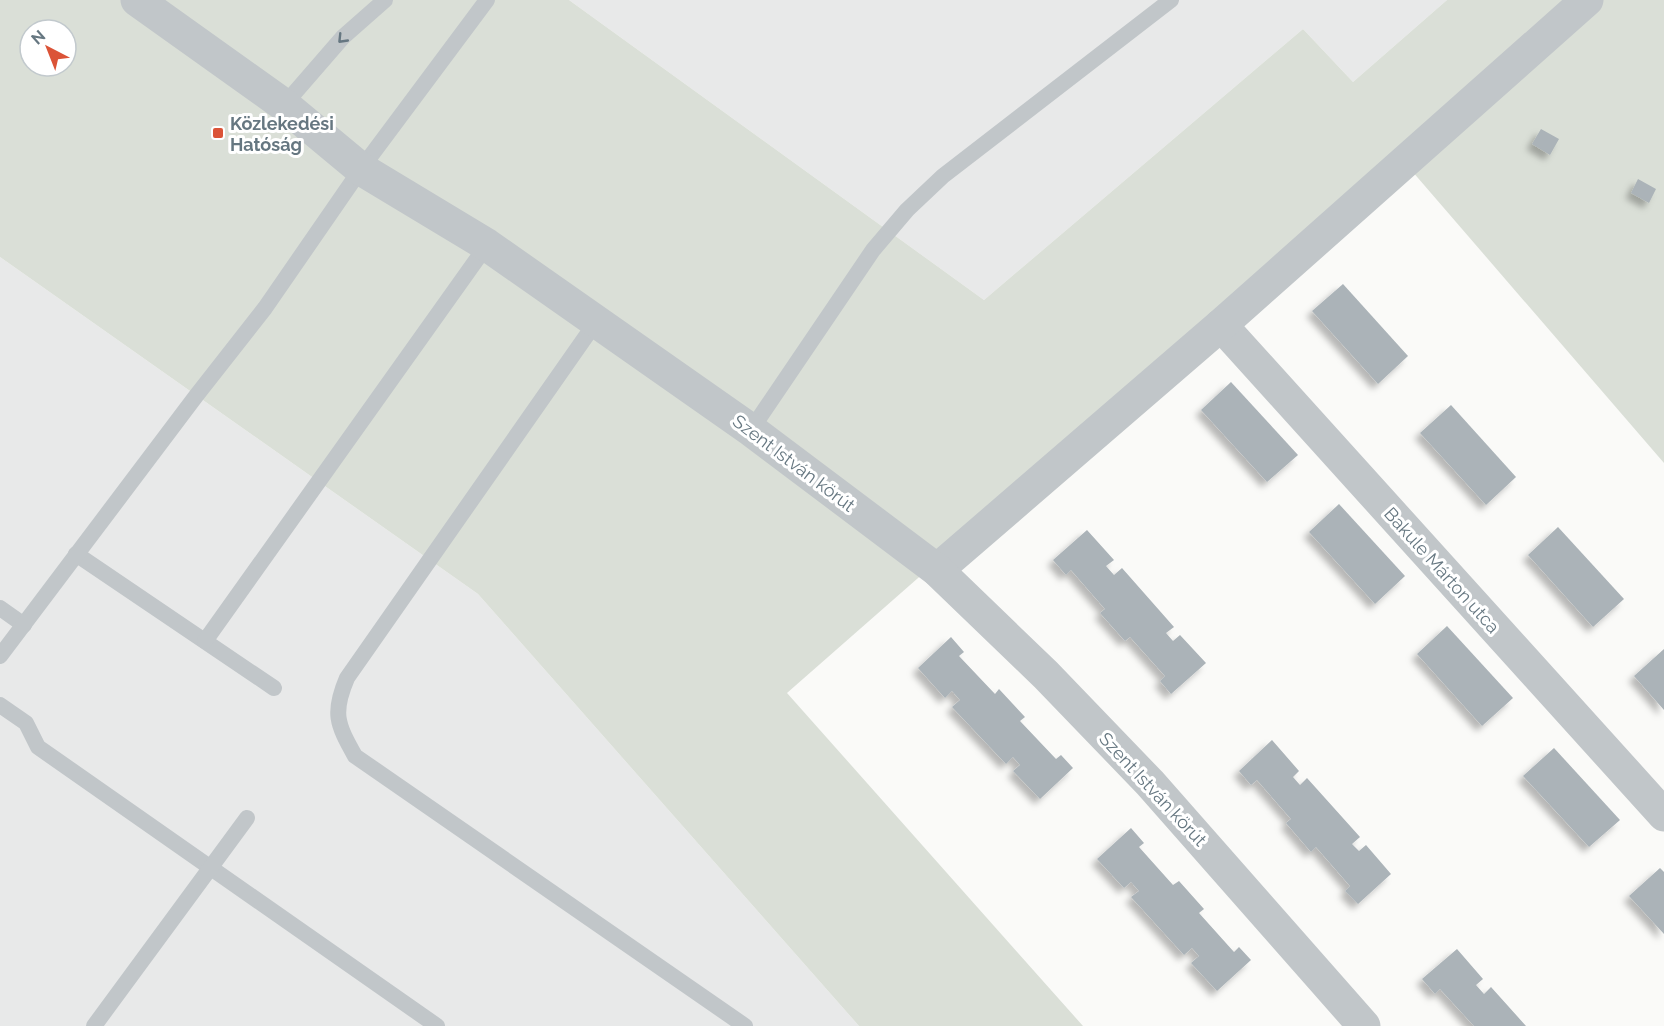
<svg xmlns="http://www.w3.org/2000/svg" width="1664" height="1026" font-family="Raleway,sans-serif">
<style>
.built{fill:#e8e9e9}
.green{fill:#dadfd7;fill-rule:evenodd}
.building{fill:#abb3b8;filter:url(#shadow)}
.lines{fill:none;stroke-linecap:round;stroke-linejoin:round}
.service{stroke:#c1c6c9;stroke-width:16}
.minor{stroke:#c1c6c9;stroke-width:33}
.tertiary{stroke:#c1c6c9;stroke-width:33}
.oneway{stroke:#667781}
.poi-dot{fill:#db5337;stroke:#fff;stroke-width:2}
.labels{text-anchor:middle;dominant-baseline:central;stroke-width:6;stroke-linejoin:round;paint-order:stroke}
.poi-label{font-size:18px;font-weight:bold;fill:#667781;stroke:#fff;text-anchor:start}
.street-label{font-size:18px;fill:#667781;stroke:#fff}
</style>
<defs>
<filter id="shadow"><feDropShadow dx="-5.5" dy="5.5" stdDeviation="3" flood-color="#0004"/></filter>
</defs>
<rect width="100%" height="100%" fill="#fafaf8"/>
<!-- built -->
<g class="built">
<path d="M569,0H1447L1353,82L1303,29L984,300Z"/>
<path d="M0,257L478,594L859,1026H0Z"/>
</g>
<!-- green -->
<path class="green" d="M0,0H569L984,300L1303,29L1353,82L1447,0H1664V463L1399,156L787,693L1083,1026H859L478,594L0,257ZM30,30H66V66H30Z"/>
<!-- building -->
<g class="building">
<path d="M1541,129L1559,139L1550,155L1532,144Z"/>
<path d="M1638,179L1656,189L1649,203L1631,193Z"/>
<path d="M1343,284L1408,356L1378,384L1312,311Z"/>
<path d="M1231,382L1298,455L1267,482L1201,410Z"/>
<path d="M1451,405L1516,477L1486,505L1420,433Z"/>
<path d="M1339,504L1405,576L1375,604L1309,532Z"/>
<path d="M1558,527L1624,599L1593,627L1528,555Z"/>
<path d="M1087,530L1114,560L1106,566L1114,575L1122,568L1174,627L1166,633L1173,641L1180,635L1206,663L1171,694L1160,681L1165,676L1130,637L1125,641L1100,613L1105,609L1071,570L1066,575L1053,560Z"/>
<path d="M1447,626L1513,698L1482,726L1417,654Z"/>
<path d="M951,637L964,652L959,656L995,694L999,689L1025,717L1020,721L1056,759L1061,755L1073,768L1040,799L1013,771L1020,765L1013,757L1006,764L952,707L960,700L952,691L945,698L918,668Z"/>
<path d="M1664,649V710L1634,676Z"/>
<path d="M1272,740L1299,771L1293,777L1300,785L1307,778L1360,837L1352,844L1359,851L1366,845L1391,874L1358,904L1345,891L1350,886L1316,847L1311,852L1286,823L1291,819L1257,780L1251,785L1239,771Z"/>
<path d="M1554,748L1620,820L1589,847L1523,776Z"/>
<path d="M1131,828L1144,843L1139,847L1173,885L1179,881L1204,909L1199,913L1234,952L1239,947L1251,960L1217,991L1191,963L1199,956L1192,948L1184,955L1131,897L1139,891L1131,882L1124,888L1097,859Z"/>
<path d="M1660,868L1664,872V934L1629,896Z"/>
<path d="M1457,949L1483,979L1476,985L1484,994L1491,987L1526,1026H1474L1440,989L1435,994L1422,979Z"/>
</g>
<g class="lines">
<!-- service -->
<g class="service">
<path d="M284,105L343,37L385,0"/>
<path d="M596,322L347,678C332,713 337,724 355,756L745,1026"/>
<path d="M751,430L873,250L907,210L943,176L1171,0"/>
<path d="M76,554L274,688"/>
<path d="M0,608L24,625"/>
<path d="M205,641L487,245"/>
<path d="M0,656L196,396L265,308L361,169L487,0"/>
<path d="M0,705L26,723L38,747L437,1026"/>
<path d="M94,1026L247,818"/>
</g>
<!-- minor -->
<g class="minor">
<path d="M1221,325L1664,815"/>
<path d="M937,570L1221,325L1587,0"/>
</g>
<!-- tertiary -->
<path class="tertiary" d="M137,0L284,105L361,169L487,245L751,430L937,570L1046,675L1150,783L1364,1026"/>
</g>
<!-- one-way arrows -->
<defs><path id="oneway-chevron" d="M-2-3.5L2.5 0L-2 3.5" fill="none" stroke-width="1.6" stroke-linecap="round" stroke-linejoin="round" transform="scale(1.5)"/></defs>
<use class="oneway" href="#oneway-chevron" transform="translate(342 39) rotate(134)"/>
<!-- markers -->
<rect class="poi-dot" x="212" y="127" width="12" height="12" rx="3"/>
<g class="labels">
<!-- poi labels -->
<g class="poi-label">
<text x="230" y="123">Közlekedési<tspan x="230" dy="21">Hatóság</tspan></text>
</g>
<!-- street labels -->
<g class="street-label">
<text transform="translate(794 463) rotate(37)">Szent István körút</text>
<text transform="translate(1442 570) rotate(48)">Bakule Márton utca</text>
<text transform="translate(1153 789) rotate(47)">Szent István körút</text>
</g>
</g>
<!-- north arrow -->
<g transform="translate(48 48) rotate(318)"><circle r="28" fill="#ffffff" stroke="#c2c9cd" stroke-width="1.5"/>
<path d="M0-4.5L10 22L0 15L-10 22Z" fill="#db5337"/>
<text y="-9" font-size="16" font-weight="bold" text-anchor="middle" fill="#667781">N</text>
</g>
</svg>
